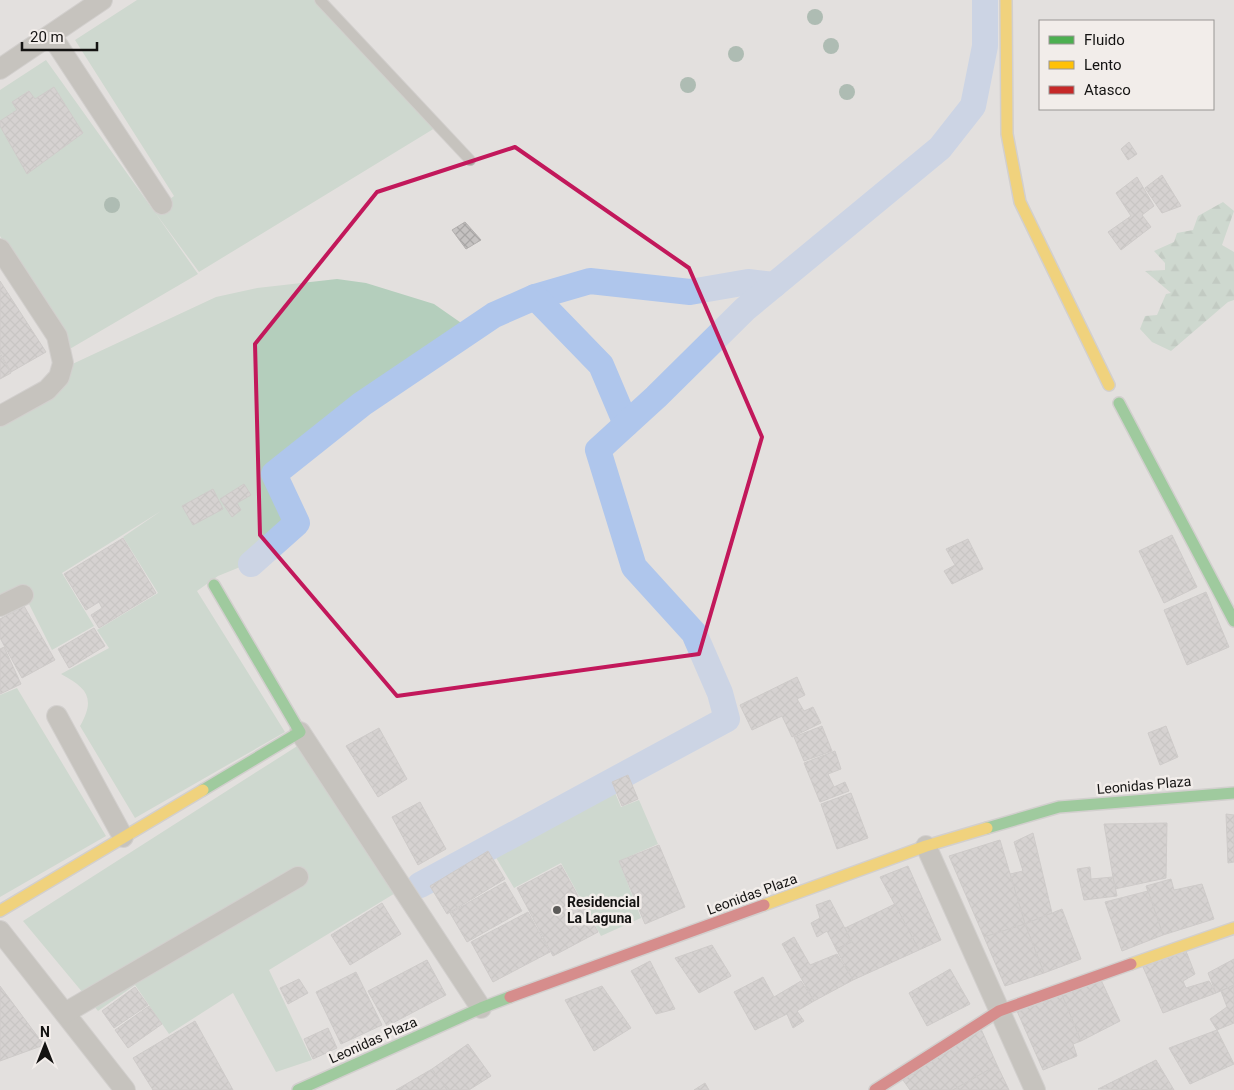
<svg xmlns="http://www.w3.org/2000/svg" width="1234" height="1090" font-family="Roboto,sans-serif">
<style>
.green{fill:#b4cebc}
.forest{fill:url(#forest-firs)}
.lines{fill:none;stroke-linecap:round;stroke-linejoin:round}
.canal{stroke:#afc6ec;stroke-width:26}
.building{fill:url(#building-cross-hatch);stroke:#b3b0af}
.lane-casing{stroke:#bdbbba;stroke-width:12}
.street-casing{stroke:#bdbbba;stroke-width:22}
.fast-casing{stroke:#bdbbba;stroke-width:14}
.slow-casing{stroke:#bdbbba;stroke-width:14}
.jam-casing{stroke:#bdbbba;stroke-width:14}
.lane{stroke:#a2a197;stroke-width:10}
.street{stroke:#a2a197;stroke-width:20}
.fast{stroke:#4caf50;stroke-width:11}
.slow{stroke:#ffc107;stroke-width:11}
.jam{stroke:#c62828;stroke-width:11}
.tree{fill:#6e907e}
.marked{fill:none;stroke:#c2185b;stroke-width:4;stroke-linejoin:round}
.poi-dot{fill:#5c5b59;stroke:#f2edea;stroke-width:2}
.labels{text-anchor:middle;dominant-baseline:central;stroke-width:5;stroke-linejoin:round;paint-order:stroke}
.street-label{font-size:14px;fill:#141312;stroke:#f2edea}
.poi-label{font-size:14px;font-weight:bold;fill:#141312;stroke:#f2edea;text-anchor:start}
</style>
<defs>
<pattern id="forest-firs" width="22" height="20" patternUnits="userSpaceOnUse" patternTransform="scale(1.25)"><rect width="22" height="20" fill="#b4cebc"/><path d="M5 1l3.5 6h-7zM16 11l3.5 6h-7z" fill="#9ab0a1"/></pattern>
<pattern id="building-cross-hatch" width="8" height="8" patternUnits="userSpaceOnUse" patternTransform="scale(1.25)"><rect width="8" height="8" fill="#c5c2c1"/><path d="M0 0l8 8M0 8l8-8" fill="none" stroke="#a8a6a5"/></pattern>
</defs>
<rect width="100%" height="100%" fill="#e3e0de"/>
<!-- green -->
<g class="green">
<path d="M137,0H315L435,128L199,272L154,211L198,274L68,350L0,236V126L28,173L83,133L54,87L35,99L28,91L13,102L17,110L0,121V90L46,60L154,211L174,196L75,40Z"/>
<path d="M337,279L366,283L434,304L467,327V330L360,401L272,473L296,523L250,563L218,576L197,591L285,732L135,818L80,726C96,698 87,688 61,674L109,648L97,630L158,593L123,537L161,511L62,573L94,626L52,650L22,590L0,600V419L66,367L216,297L257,288Z"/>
<path d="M17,688L106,836L0,897V695Z"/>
<path d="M302,743L397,892L269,970L312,1060L276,1072L233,993L169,1034L135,985L98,1011L23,921Z"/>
<path d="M611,783L621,807L639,800L658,844L619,861L641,918L601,936L561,863L514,888L491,849Z"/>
</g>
<!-- forest -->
<path class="forest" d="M1223,202L1234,211L1222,245L1234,252V300L1228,302L1171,351L1152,342L1140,329L1145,316L1157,315L1166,294L1171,293L1145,271L1165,270V263L1154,251L1174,242L1177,233L1193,230L1198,216Z"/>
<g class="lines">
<!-- canal -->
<g class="canal">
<path d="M535,297L590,281L690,292L748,282L774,285"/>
<path d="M251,564L297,523L274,474L362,404L494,315L535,297L601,365L626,424"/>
<path d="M420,885L727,719L720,693L694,633L634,567L598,450L656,397L745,309L940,148L973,106L985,46V0"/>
</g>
</g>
<!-- building -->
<g class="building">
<path d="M54,87L83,133L27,174L0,126V121L17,110L12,102L29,91L35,99Z"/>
<path d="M1129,142L1137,154L1128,160L1121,149Z"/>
<path d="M1162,175L1181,206L1162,213L1145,188Z"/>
<path d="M1137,177L1154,206L1142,215L1151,227L1121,250L1108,232L1131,216L1116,193Z"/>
<path d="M465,222L481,240L466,249L452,230Z"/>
<path d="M0,281L46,352L11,372L0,353Z"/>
<path d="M0,355L11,373L0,379Z"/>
<path d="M244,484L251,495L237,503L241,510L232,517L220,499Z"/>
<path d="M213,489L223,509L193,525L182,506Z"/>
<path d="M1172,535L1197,587L1164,603L1139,551Z"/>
<path d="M123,538L156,593L99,628L91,615L102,608L99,602L86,610L64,574Z"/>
<path d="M968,539L983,569L952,584L944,571L955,565L946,549Z"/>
<path d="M1206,592L1229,647L1187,665L1164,610Z"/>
<path d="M24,606L55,660L22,678L0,638V619Z"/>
<path d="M94,628L105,646L69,668L58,649Z"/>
<path d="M4,647L21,684L0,694V649Z"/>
<path d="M797,677L805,695L797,699L804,711L813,707L821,723L792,737L782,716L752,730L740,705Z"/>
<path d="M822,726L832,751L804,761L794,737Z"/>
<path d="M1166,726L1178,757L1160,765L1148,733Z"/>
<path d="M379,728L407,779L378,797L346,746Z"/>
<path d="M835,751L841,769L828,774L834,787L845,782L849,791L820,802L804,763Z"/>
<path d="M628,775L638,799L622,806L612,782Z"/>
<path d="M851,793L868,838L837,849L821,804Z"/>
<path d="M420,802L446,849L418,865L392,817Z"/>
<path d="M1226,814L1234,815V862L1228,863Z"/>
<path d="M1167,823L1166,878L1115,889L1104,824Z"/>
<path d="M1033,833L1052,913L1025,924L1010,874L1023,871L1014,842Z"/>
<path d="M1000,840L1025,924L984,937L949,856Z"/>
<path d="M659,845L685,907L645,924L619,861Z"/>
<path d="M488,851L505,879L447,914L430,886Z"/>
<path d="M561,865L598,932L553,956L517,888Z"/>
<path d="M908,866L941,940L919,950L880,877Z"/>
<path d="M1090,867L1091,879L1113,877L1117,896L1084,900L1077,869Z"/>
<path d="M1171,879L1174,890L1202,884L1214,919L1163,935L1146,886Z"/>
<path d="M505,882L522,911L467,942L450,913Z"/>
<path d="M1148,891L1163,935L1122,951L1105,902Z"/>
<path d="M830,900L852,942L836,949L827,931L817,937L811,923L820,918L816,905Z"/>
<path d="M382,903L401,934L350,965L331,935Z"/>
<path d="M895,904L919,950L853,980L836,949L852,942L845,928Z"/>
<path d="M1062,909L1081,959L1044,973L1025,924Z"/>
<path d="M528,912L550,952L493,982L471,942Z"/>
<path d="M1025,924L1044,973L1005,986L984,937Z"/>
<path d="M794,937L810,965L837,954L853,980L814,1001L782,944Z"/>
<path d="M712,945L731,976L699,993L675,958Z"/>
<path d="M1186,951L1195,974L1183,981L1186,988L1209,981L1216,993L1163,1013L1143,967Z"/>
<path d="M1234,959V985L1216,993L1208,973Z"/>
<path d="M427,960L446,995L387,1026L368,991Z"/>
<path d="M650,961L675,1009L656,1014L631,971Z"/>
<path d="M950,969L970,1004L927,1026L909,993Z"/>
<path d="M356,972L382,1025L341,1044L316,992Z"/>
<path d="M763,977L774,997L801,981L814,1001L797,1011L804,1021L793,1028L787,1014L755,1030L734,992Z"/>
<path d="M299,979L308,993L288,1004L280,988Z"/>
<path d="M1101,980L1120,1021L1081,1041L1062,995Z"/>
<path d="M1234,985V1023L1217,1030L1210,1019L1227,1007L1221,991Z"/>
<path d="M0,986L44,1045L0,1061Z"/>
<path d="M602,986L631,1028L594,1051L565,1000Z"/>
<path d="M135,987L148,1005L114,1028L102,1011Z"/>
<path d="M1062,995L1081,1041L1073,1044L1077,1056L1043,1070L1017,1011Z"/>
<path d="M149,1006L162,1024L128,1048L115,1030Z"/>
<path d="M195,1021L233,1090H153L133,1058Z"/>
<path d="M328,1028L337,1048L313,1059L304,1039Z"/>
<path d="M981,1029L997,1065L953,1090H910L903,1080Z"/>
<path d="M1217,1030L1234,1064L1190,1084L1169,1048Z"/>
<path d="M468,1044L491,1076L469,1090H447L432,1069Z"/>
<path d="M1156,1060L1174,1090L1098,1089Z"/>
<path d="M997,1065L1009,1090H953Z"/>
<path d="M432,1069L447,1090H396Z"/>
<path d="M705,1083L709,1090H694Z"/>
</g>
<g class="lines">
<defs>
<path id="lane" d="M320,0L470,160"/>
<g id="street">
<path d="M51,35L162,204"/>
<path d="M0,69L102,0"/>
<path d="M0,249L57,336L63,363L59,377L47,390L0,416"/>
<path d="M0,606L23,595"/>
<path d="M57,716L123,837"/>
<path d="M300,732L481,1008"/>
<path d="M926,846L1035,1090"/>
<path d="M0,931L125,1090"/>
<path d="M65,1013L298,877"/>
</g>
<g id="fast">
<path d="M1119,403L1234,621"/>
<path d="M203,790L300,732L214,585"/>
<path d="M987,828L1059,807L1234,793"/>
<path d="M298,1090L481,1008L510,997"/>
</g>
<g id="slow">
<path d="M1006,0L1007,134L1020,202L1109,385"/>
<path d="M764,905L926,846L987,828"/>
<path d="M0,911L203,790"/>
<path d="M1131,964L1234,928"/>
</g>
<g id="jam">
<path d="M510,997L764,905"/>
<path d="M875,1090L999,1011L1131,964"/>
</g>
</defs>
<!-- lane casing -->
<use href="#lane" class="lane-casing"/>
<!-- street casing -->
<use href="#street" class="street-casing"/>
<!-- fast casing -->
<use href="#fast" class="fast-casing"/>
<!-- slow casing -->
<use href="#slow" class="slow-casing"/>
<!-- jam casing -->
<use href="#jam" class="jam-casing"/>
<!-- lane -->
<use href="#lane" class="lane"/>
<!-- street -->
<use href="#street" class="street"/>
<!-- fast -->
<use href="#fast" class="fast"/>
<!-- slow -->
<use href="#slow" class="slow"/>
<!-- jam -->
<use href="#jam" class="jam"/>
</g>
<!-- trees -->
<g class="tree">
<circle cx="815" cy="17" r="8"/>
<circle cx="831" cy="46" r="8"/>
<circle cx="736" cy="54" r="8"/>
<circle cx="688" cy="85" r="8"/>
<circle cx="847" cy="92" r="8"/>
<circle cx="112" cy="205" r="8"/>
</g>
<!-- marked area -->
<path d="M0 0H1234V1090H0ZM515,147L689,268L762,437L699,654L397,696L260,535L255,344L377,192Z" fill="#e3e0de" fill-opacity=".55" fill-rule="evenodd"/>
<path class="marked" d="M515,147L689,268L762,437L699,654L397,696L260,535L255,344L377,192Z"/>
<!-- markers -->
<circle class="poi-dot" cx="557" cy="910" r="5"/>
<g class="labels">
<!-- street labels -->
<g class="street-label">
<text transform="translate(1144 785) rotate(-5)">Leonidas Plaza</text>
<text transform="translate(752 894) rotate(-20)">Leonidas Plaza</text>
<text transform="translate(373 1040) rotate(-24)">Leonidas Plaza</text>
</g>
<!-- poi labels -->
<g class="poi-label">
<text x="567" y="902">Residencial<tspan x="567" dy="16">La Laguna</tspan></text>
</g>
</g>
<!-- legend -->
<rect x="1039" y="20" width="175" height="90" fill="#f2edea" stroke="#999694"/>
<rect x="1049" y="36" width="25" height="8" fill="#4caf50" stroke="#999694"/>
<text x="1084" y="45" font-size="15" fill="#141312">Fluido</text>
<rect x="1049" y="61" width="25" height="8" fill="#ffc107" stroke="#999694"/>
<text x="1084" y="70" font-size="15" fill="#141312">Lento</text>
<rect x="1049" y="86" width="25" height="8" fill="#c62828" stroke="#999694"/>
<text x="1084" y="95" font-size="15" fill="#141312">Atasco</text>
<!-- north arrow -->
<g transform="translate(45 1045)" stroke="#f2edea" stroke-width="4" paint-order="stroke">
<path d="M0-4L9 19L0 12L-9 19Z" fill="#141312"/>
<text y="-8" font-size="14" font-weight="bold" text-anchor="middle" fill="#141312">N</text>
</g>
<!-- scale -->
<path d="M22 42v8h75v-8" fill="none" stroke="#141312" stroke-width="2.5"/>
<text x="30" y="42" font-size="15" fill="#141312" stroke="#f2edea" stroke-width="4" paint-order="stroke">20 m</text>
</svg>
